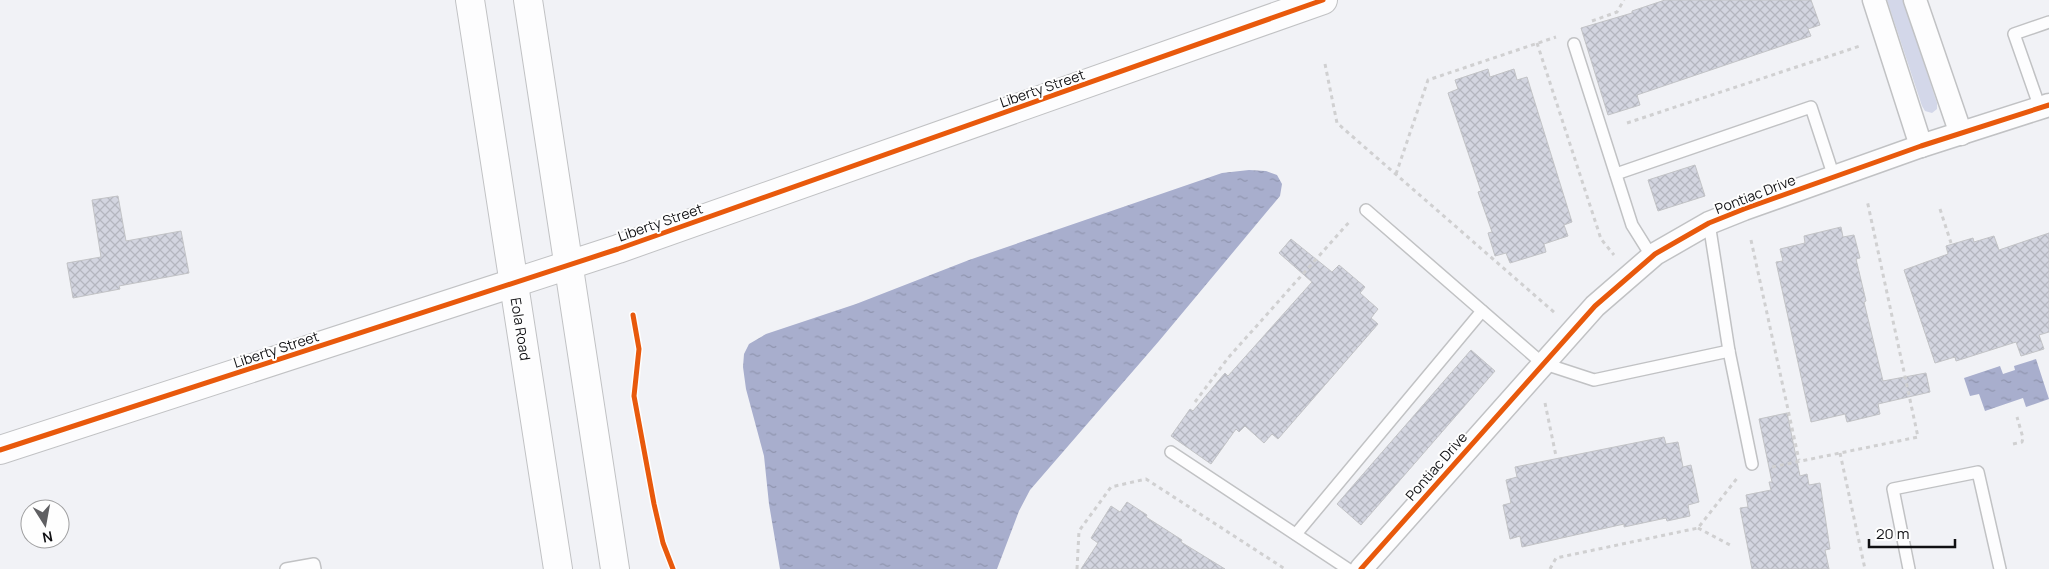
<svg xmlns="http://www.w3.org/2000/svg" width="2049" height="569" font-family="Manrope,sans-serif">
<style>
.grass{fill:#d3d7e9}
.water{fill:url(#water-ripples)}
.building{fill:url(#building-cross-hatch);stroke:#c2c3c6}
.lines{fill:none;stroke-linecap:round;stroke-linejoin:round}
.lane-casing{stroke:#c1c2c4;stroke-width:14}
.street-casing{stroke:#c1c2c4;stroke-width:25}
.secondary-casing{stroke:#c1c2c4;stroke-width:30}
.path{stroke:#d0d0d1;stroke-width:3;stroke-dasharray:4 4;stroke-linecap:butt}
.lane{stroke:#fdfdfe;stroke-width:11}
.street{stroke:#fdfdfe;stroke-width:22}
.secondary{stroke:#fdfdfe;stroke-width:28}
.cycleway-casing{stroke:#fefefe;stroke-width:8}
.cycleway{stroke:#e8590c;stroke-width:5}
.labels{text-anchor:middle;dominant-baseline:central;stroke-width:4;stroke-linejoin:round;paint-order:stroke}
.street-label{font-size:14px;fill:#101013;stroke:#fefefe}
</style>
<defs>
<pattern id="water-ripples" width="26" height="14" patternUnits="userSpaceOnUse" patternTransform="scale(1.25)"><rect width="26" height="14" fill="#a8aecd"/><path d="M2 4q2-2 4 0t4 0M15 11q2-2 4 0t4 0" fill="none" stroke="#9095af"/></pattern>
<pattern id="building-cross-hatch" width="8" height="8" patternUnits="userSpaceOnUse" patternTransform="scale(1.25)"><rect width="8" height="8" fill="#d3d5e0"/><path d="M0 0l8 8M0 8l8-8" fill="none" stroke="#b4b6bf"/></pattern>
</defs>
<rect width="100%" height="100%" fill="#f1f2f6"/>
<!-- grass -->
<path class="grass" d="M1887,0H1903L1937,103V109L1932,113L1925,111L1922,106Z"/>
<!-- water -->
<g class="water">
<path d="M1249,170L1266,171L1277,175L1282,184L1280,196L1159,341L1030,490L1019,511L997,569H780L769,504L764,456L746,389L743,367L744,354L749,344L766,334L856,304L969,260L1222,173Z"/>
<path d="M2036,359L2049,399L2026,407L2023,398L1985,411L1979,394L1970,396L1964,378L2000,366L2003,374L2015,370L2014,366Z"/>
</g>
<!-- building -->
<g class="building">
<path d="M1665,0H1811L1820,25L1808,29L1811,36L1637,95L1640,105L1608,115L1581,28L1632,13V11Z"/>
<path d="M1488,69L1490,77L1514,69L1517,80L1527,77L1572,222L1564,225L1568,236L1544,244L1546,252L1510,263L1506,253L1495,256L1488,233L1492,232L1478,192L1481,191L1448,93L1458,89L1455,80Z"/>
<path d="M1695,165L1705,196L1658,211L1648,180Z"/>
<path d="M118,196L126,241L181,231L189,273L119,286L120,289L73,298L67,263L101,257L92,200Z"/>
<path d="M1841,227L1843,237L1854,235L1860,258L1856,259L1866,301L1864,302L1883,381L1926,373L1930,392L1878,404L1880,414L1847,422L1845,414L1811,422L1776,262L1783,261L1780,249L1805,243L1804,236Z"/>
<path d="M2049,233V332L2039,335L2044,349L2021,356L2016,342L1956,361L1955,357L1935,363L1904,270L1948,254L1946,246L1973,238L1974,242L1994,236L1999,250Z"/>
<path d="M1291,239L1332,272L1339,265L1365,287L1360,293L1378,309L1371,318L1378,324L1278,439L1272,434L1264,443L1245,426L1239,432L1236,429L1211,464L1171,436L1190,409L1193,411L1225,373L1228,376L1312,282L1279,253Z"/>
<path d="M1471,350L1495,371L1361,525L1337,504Z"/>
<path d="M1787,413L1800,476L1807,474L1809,485L1820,483L1830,549L1825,550L1829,569H1752L1740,508L1748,507L1746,495L1771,490L1769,482H1772L1759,419Z"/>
<path d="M1664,437L1666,444L1678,442L1683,467L1691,465L1699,502L1688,505L1690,516L1667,521L1666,518L1624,527V524L1522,547L1520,536L1510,539L1503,505L1511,503L1506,480L1517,477L1515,467Z"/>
<path d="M1127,502L1147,515L1146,517L1182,540L1181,542L1225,569H1081L1098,543L1091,538L1111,506L1120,512Z"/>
</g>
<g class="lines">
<defs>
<g id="lane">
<path d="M1574,44L1632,225L1652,257"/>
<path d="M2040,108L2014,34L2049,22"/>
<path d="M1616,174L1811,107L1834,177"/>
<path d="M1366,210L1542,363L1594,380L1729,351"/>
<path d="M1709,223L1729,351L1752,464"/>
<path d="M1171,452L1348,569"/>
<path d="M1296,534L1482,311"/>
<path d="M286,569L314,564L315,569"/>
<path d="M1909,569L1893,489L1978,472L2000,569"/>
</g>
<g id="street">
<path d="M1874,0L1921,146"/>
<path d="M1915,0L1961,134"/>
<path d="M1361,569L1595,306L1655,254L1709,223L1744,209L1921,146L2049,105"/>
</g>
<g id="secondary">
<path d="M470,0L558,569"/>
<path d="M528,0L615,569"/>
<path d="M0,450L618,249L1323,0"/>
</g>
</defs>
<!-- lane casing -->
<use href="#lane" class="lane-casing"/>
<!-- street casing -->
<use href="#street" class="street-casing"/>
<!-- secondary casing -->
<use href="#secondary" class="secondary-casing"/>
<!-- path -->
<g class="path">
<path d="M1592,21L1617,12L1624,0"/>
<path d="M1537,43L1601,239L1614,255"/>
<path d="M1325,64L1337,123L1555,313"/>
<path d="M1627,123L1860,46"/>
<path d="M1396,174L1428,80L1556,37"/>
<path d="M1940,209L1951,243"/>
<path d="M1751,240L1799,460"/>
<path d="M1195,402L1228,358L1351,220"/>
<path d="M1545,403L1556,456"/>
<path d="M2013,444L2022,442L2023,438L2017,417"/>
<path d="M1840,453L1865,569"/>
<path d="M1772,467L1918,437L1867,200"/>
<path d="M1698,528L1730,545"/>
<path d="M1077,569L1079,531L1111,487L1146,479L1285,569"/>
<path d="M1550,569L1556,558L1698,528L1738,477"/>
</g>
<!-- lane -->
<use href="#lane" class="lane"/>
<!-- street -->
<use href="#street" class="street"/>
<!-- secondary -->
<use href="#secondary" class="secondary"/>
<defs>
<g id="cycleway">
<path d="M633,315L639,349L634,396L654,504L663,543L673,569"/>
<path d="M0,450L618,249L1323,0"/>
<path d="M1361,569L1595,306L1655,254L1709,223L1744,209L1921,146L2049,105"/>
</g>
</defs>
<!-- cycleway casing -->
<use href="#cycleway" class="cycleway-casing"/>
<!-- cycleway -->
<use href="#cycleway" class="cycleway"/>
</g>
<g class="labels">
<!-- street labels -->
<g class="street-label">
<text transform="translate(1042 88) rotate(-19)">Liberty Street</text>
<text transform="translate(1755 194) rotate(-21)">Pontiac Drive</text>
<text transform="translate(660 222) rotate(-19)">Liberty Street</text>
<text transform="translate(521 329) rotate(81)">Eola Road</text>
<text transform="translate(276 349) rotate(-18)">Liberty Street</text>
<text transform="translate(1436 466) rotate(-49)">Pontiac Drive</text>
</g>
</g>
<!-- north arrow -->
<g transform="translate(45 524) rotate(169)"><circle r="24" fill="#fefefe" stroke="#9f9fa0"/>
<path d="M0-4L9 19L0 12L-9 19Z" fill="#5f5f62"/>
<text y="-8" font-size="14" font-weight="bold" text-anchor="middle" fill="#101013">N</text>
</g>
<!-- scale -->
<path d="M1869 539v8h86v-8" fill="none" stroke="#101013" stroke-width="2.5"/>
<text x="1876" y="539" font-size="15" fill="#101013" stroke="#fefefe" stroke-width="4" paint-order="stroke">20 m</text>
</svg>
